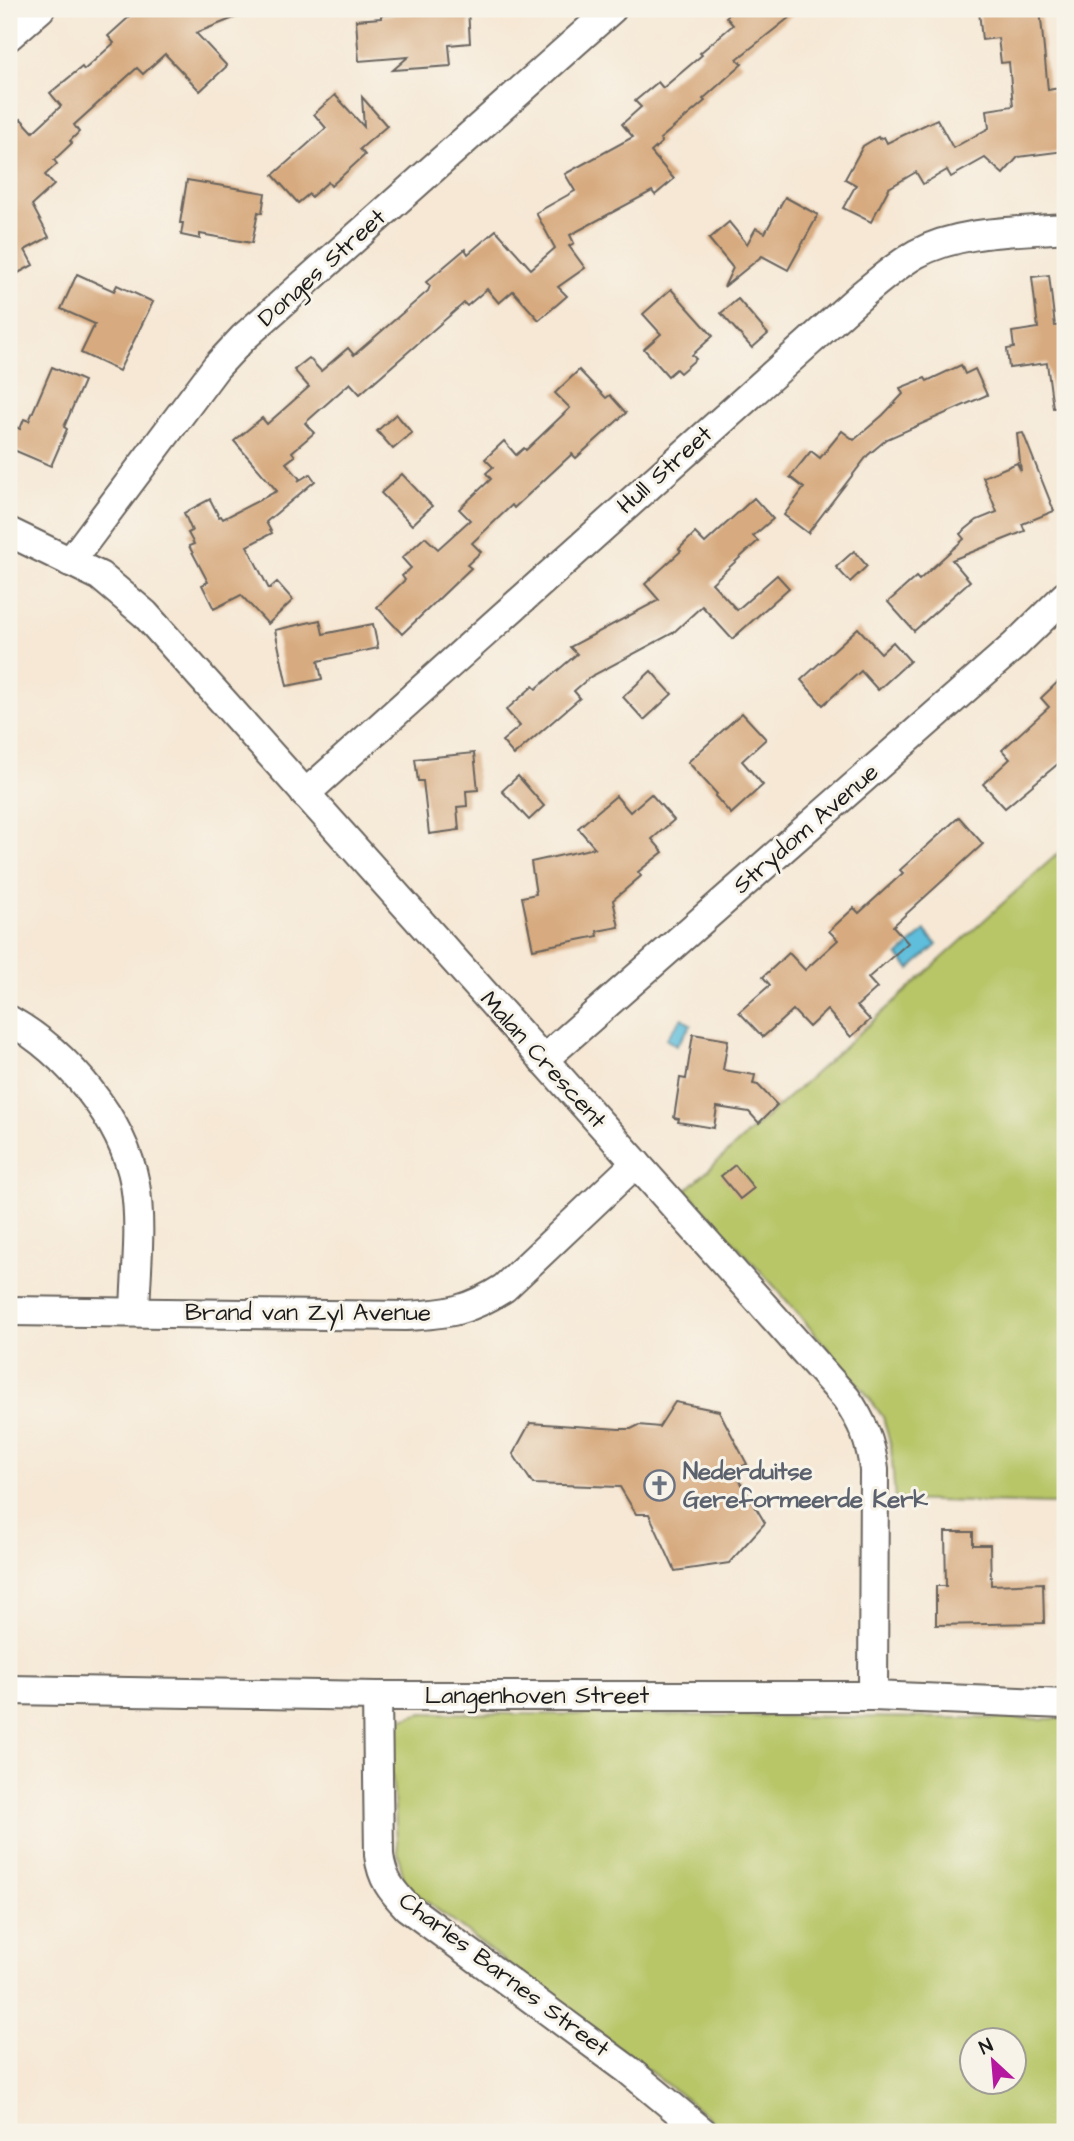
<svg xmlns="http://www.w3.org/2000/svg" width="1074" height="2141" font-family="'Architects Daughter',sans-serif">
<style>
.green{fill:#b8c668;stroke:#6a7142;stroke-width:2;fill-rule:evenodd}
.water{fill:#5ebedc;stroke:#3d6d7c;stroke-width:2}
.building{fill:#d7aa7f}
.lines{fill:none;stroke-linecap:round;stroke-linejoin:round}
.street-casing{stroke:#68635d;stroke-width:32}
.street{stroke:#fff;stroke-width:28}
.labels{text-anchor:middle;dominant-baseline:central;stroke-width:6;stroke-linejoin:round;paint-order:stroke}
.street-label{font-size:24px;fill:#1c1c1c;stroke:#f7f3e8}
.worship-label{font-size:24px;font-weight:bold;fill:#5b616d;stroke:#f7f3e8;text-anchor:start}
</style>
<rect width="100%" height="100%" fill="#f7f3e8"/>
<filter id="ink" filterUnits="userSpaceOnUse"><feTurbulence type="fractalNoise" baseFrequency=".0143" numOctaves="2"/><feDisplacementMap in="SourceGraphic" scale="14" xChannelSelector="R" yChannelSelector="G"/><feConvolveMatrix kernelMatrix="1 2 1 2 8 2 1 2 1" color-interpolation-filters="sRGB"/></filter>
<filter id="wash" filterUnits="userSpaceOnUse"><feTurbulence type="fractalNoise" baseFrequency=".00686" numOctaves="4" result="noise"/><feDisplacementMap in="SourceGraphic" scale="28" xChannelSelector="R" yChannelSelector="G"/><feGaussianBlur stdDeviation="1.57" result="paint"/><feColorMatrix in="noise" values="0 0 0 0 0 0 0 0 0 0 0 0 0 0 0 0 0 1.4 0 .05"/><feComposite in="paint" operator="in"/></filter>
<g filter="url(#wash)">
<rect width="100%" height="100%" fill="#f6e8d5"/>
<!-- green -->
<g class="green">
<path d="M1065,847V1500L1053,1504L895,1500L891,1447L883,1417L864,1391L775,1287L686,1190Z"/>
<path d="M422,1713L1061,1719L1065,1722V2132H723L699,2109L405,1885L398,1853L390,1746L399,1720ZM972,2039H1014V2082H972Z"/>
</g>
<!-- water -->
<g class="water">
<path d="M925,931L937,945L910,969L898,956Z"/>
<path d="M682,1018L691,1025L676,1046L666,1039Z"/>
</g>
<g id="blocks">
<!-- building -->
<g class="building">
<path d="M138,9L254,10L196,33L227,66L200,91L165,54L143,74L137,68L74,125L79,132L70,141L72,143L54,160L57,164L45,175L54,185L32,205L49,237L25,250L33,265L9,278V130L21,119L33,132L61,106L50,93L82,67L84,70L114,43L108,36Z"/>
<path d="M447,9H468L470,43L449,45L451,66L393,70L408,57L359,61L356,20L381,18V15L447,11Z"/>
<path d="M735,9H800L737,59L742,64L703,99L705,101L660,139L662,142L651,152L674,179L655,195L652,191L570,235L574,243L569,246L585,268L558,287L567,296L539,320L513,291L499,303L487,289L467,306L464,303L360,394L350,383L305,423L314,433L292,452L295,456L286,463L300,479L298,481L310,474L315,481L266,522L272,533L247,546L269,589L277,582L293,600L268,624L241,595L214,609L202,585L208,582L189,546L194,544L188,533L192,531L184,513L210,499L219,517L221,516L223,519L277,491L234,441L262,418L267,424L309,387L294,370L309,358L321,371L348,348L354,355L428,291L430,286L426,282L465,249L468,254L496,230L531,269L555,248L536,213L575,191L565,174L633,137L622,124L641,107L635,101L658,82L663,88L702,55L700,53L733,25L726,17Z"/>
<path d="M1006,9H1040L1048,90L1059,88L1065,151L1018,157L1003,174L985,158L951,177L947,170L923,184L916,172L889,188L871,222L843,208L856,185L845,179L863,146L878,137L879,139L884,137L887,143L937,119L953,148L989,128L987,110L1013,106L1009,62L1001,63L998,38L982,40L979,11Z"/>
<path d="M335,95L364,127L362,97L387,126L360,149L365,155L331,186L328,182L311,197L309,194L298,203L273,175L326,128L314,114Z"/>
<path d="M187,180L265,193L262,213L258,212L252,243L200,234V239L181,235L183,223H180Z"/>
<path d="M785,197L818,215L788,270L762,256L724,287L733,268L709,239L729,222L747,244L756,228L765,233Z"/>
<path d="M77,274L114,291L117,285L153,302L119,371L81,353L95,324L61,309Z"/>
<path d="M1049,275L1055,326L1065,325V407L1053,408L1047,363L1009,368L1007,349L1014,348L1012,332L1038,328L1032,277Z"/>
<path d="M671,289L713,336L692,355L696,359L680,373L676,369L668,376L644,349L661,334L643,314Z"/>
<path d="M738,299L768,334L752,348L721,313Z"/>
<path d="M961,365L965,374L975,369L987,395L887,439L868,455L808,533L784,515L804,488L790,477L811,451L820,458L842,431L854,440L883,415L903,394L900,388L925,378L927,381Z"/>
<path d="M52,367L84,381L64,427L67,429L51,466L9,448V437L14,426L20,429L24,419L29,421Z"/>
<path d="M579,370L606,398L610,395L626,413L576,458L572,454L514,508L512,505L472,543L481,552L467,565L471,568L402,634L377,607L405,580L402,576L411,568L402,558L425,537L438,549L470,520L459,509L491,479L486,473L493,467L485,459L504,441L516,455L524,448L526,450L570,408L555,393Z"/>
<path d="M396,414L412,433L393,449L377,431Z"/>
<path d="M1023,433L1054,511L1022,524L1025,531L952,560L970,581L914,631L888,602L916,577L919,580L964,539L960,534L977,520L997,512L983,477L1017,463L1021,471L1017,434Z"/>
<path d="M402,474L432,506L412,525L381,493Z"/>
<path d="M754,498L773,519L753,536L758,541L712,583L737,610L777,575L789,588L732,639L702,606L673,633L590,677L574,691L580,698L514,755L502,741L520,726L506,710L533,686L536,689L577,654L570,647L659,600L645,584L681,551L679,549L695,533L705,543Z"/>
<path d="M854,551L867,566L850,582L836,567Z"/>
<path d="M320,620L323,634L373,624L378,648L318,661L322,679L287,686L275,630Z"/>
<path d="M858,628L881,653L893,642L910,661L878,690L861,671L823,705L801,680Z"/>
<path d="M651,671L672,694L644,720L623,697Z"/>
<path d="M1065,675V758L1005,808L983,784L1010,759L1002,750L1049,707L1041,698Z"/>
<path d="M742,713L766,739L742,761L763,785L731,814L715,796L717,794L688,762Z"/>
<path d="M474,753L478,790L466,791L467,806L457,807L459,830L429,834L423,781H418L415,759Z"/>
<path d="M518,776L544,806L529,820L502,791Z"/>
<path d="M651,794L674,820L652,839L663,852L638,872L641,876L613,900L619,927L597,931L598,936L533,949L522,897L536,894L531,862L595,848L578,828L616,796L630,812Z"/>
<path d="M959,817L983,844L893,926L908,943L868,978L877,988L857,1006L870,1020L851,1037L827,1010L809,1027L793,1010L763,1037L739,1012L770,985L763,977L789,953L805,970L838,940L829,931L854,908L859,913L903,873L900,870Z"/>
<path d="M693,1034L728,1040L723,1070L755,1075L753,1084L758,1085L777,1105L759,1123L749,1112L717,1107L714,1128L678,1122L679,1119L674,1118L680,1078L686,1079Z"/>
<path d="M735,1165L754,1188L740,1199L721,1176Z"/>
<path d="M675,1402L719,1411L747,1464L734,1471L765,1523L729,1563L675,1571L649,1514H636L620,1487L533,1484L513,1454L530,1423L619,1429H631L639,1425L659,1427Z"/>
<path d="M945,1532H973V1545H990L991,1585L1043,1583L1044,1623L936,1625V1586H946Z"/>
</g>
</g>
</g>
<g filter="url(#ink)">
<use href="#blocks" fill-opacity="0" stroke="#68635d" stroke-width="2"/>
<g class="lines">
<defs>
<g id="street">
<path d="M9,36L40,9"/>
<path d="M9,532L100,576L145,614L846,1398C862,1421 871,1442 874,1470L873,1696"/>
<path d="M70,562L216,367L243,338L612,9"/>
<path d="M305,794L864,293C881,279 897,265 916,254C960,230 1017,232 1065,228"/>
<path d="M9,1020C66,1052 123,1119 135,1184C142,1226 136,1271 135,1312"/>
<path d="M543,1060L1015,645L1065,596"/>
<path d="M9,1311L406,1316C448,1314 468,1311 504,1288L636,1163"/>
<path d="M9,1690L377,1696H873L1065,1704"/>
<path d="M377,1696L379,1855C382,1879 391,1890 407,1907L627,2069L703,2132"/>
</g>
</defs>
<!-- street casing -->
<use href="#street" class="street-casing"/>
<!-- street -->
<use href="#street" class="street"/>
</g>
</g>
<!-- icons -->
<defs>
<symbol id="church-ring" viewBox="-11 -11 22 22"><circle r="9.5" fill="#f7f3e8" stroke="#6b7280" stroke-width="1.5"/><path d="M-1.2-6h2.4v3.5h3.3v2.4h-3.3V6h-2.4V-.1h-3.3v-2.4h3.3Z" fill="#6b7280"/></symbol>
</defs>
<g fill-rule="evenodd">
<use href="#church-ring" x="642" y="1468" width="35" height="35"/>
</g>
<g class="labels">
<!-- street labels -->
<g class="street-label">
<text transform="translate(322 268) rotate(-42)">Donges Street</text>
<text transform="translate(665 470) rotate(-42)">Hull Street</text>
<text transform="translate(806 829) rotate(-41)">Strydom Avenue</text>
<text transform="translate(543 1060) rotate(48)">Malan Crescent</text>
<text x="308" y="1313">Brand van Zyl Avenue</text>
<text x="537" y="1696">Langenhoven Street</text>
<text transform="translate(504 1975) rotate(37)">Charles Barnes Street</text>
</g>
<!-- worship labels -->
<g class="worship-label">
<text x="683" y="1472">Nederduitse<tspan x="683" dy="28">Gereformeerde Kerk</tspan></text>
</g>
</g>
<!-- margin -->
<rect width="1074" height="2141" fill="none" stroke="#f7f3e8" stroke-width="35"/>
<!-- north arrow -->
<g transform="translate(993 2061) rotate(334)"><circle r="33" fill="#f7f3e8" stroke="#9f9d96" stroke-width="2"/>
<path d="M0-5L12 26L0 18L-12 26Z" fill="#b5179e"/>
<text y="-10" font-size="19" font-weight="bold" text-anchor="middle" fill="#1c1c1c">N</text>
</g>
</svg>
